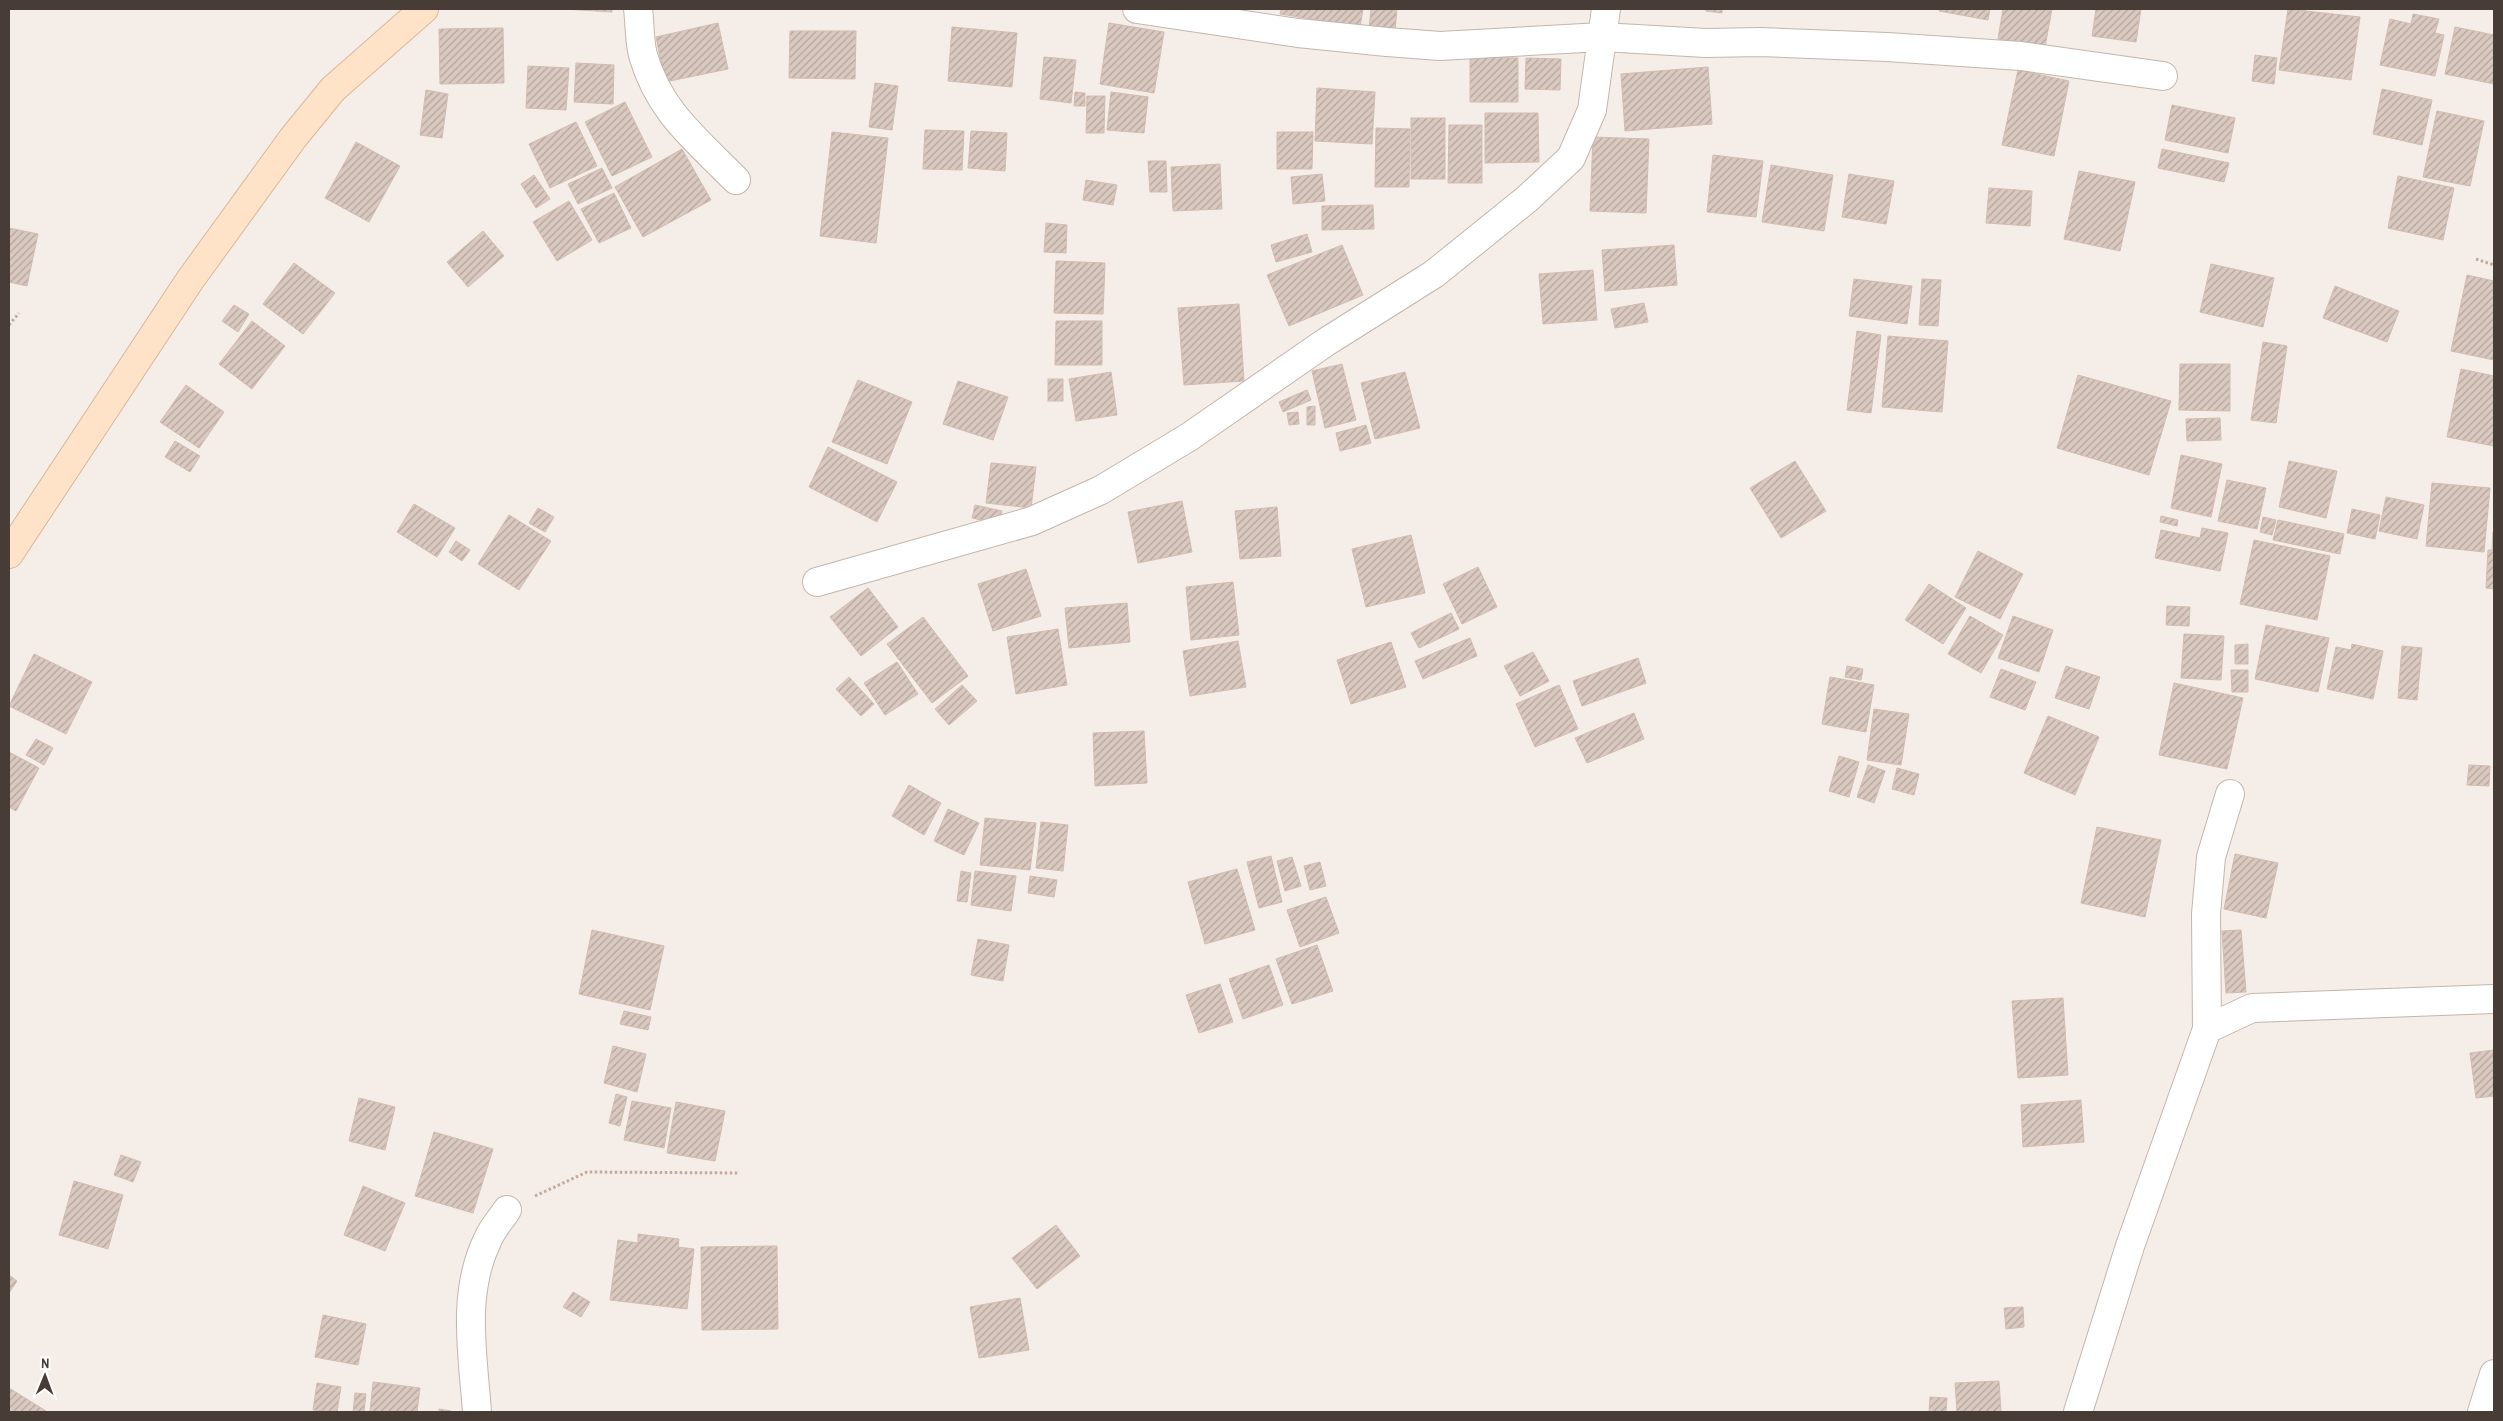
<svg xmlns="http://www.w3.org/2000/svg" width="2503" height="1421" font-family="'Archivo Narrow',sans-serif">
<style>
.building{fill:url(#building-hatch);stroke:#d2bcb0}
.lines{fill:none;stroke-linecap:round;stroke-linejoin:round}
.street-casing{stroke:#c3b6ad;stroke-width:30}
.secondary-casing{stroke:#d9b799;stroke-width:30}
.path{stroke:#c3aa9b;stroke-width:3;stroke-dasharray:2.5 2.5;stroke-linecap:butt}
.street{stroke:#fff;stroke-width:28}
.secondary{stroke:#ffe3c8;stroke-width:28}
</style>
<defs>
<pattern id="building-hatch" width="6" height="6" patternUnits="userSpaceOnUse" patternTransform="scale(1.25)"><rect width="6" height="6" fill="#dac9c0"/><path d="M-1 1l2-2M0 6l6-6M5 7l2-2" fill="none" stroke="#b3a49d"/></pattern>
</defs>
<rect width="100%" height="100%" fill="#f5ede8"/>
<!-- building -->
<g class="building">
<path d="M564,9H612V12Z"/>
<path d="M1281,9H1363L1360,27L1280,14Z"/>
<path d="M1371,9H1397L1395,31L1369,29Z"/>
<path d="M1706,9H1722V13L1706,11Z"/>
<path d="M1940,9H1990L1988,20L1939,11Z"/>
<path d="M2003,9H2052L2045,47L1998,39Z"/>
<path d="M2096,9H2141L2136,42L2092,36Z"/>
<path d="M2288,9L2360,17L2351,80L2279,70Z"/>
<path d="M2413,14L2439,19L2435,33L2444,35L2435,76L2380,65L2390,19L2411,24Z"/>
<path d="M718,23L728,69L665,82L656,37Z"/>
<path d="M1109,23L1164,32L1154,93L1100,84Z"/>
<path d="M952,27L1017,33L1012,87L948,81Z"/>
<path d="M2455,27L2494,35V84L2445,74Z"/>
<path d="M503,28L504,83L440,84L439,29Z"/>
<path d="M790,31H856L855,79L789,78Z"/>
<path d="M2255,55L2277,58L2274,84L2252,81Z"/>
<path d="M1044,57L1076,60L1071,103L1040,99Z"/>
<path d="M1470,57L1518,58V102H1470Z"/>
<path d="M1526,58L1561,59L1560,90L1525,89Z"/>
<path d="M576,63L614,65L613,104L574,102Z"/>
<path d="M528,66L569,68L566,110L526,108Z"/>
<path d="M1708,67L1712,124L1625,131L1621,74Z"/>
<path d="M2018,70L2069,81L2054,156L2002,145Z"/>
<path d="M875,83L898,86L892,130L869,127Z"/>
<path d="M1317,88L1375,92L1372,144L1315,141Z"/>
<path d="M2382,89L2432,100L2422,145L2373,134Z"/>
<path d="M426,90L448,94L442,138L420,135Z"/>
<path d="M1075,92L1085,93V106H1074Z"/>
<path d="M1111,92L1148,97L1144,133L1107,130Z"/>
<path d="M1087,96H1105L1104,133H1086Z"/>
<path d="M625,102L652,157L612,176L585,122Z"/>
<path d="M2172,105L2235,118L2228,153L2165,140Z"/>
<path d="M2437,111L2484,121L2470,186L2423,177Z"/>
<path d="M1485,113H1538L1539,162L1485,163Z"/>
<rect x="1411" y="118" width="34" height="61"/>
<path d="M576,122L597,166L550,188L529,144Z"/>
<path d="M1449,125H1482V183H1448Z"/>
<path d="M1376,128L1410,129L1409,187H1375Z"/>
<path d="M925,130L964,131L962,170L923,169Z"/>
<path d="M971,131L1007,133L1005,171L968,168Z"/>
<path d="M832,132L888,138L876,243L820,236Z"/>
<path d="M1277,132H1313L1312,169H1277Z"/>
<path d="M1593,137L1649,139L1646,213L1590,211Z"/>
<path d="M356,142L400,166L369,222L325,198Z"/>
<path d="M682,149L711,200L643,237L615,187Z"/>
<path d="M2162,149L2229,163L2224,182L2158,168Z"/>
<path d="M1713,155L1763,161L1756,217L1707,212Z"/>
<path d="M1148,161H1166L1167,192H1150Z"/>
<path d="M1220,164L1222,209L1173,211L1171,167Z"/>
<path d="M1771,165L1833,175L1824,231L1762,222Z"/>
<path d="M602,168L612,188L578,204L568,184Z"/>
<path d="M2079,171L2135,182L2120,251L2064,239Z"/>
<path d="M1322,174L1325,201L1293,204L1291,177Z"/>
<path d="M1849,174L1894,181L1886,224L1842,217Z"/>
<path d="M534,175L550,199L536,208L521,184Z"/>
<path d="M2398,176L2454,188L2443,240L2388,228Z"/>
<path d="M1086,180L1117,185L1113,205L1083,200Z"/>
<path d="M1989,188L2032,191L2030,226L1986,223Z"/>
<path d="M614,193L631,228L599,243L581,209Z"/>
<path d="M569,201L592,240L557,261L533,222Z"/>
<path d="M1373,205L1374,229L1322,230V206Z"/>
<path d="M1046,223L1067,225L1066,253L1044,252Z"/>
<path d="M9,228L38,234L27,286L9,282Z"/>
<path d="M483,231L504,256L468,287L447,262Z"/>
<path d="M1307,234L1312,252L1276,262L1271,245Z"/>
<path d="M1342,245L1363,295L1289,326L1267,275Z"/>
<path d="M1674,245L1677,285L1605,291L1602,250Z"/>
<path d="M1056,261L1105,263L1103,314L1054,313Z"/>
<path d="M294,263L335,293L303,334L263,304Z"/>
<path d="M2211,264L2274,278L2263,327L2200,312Z"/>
<path d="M1593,270L1597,320L1543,324L1539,274Z"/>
<path d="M2467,275L2494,281V360L2451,351Z"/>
<path d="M1854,279L1912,286L1907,324L1849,316Z"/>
<path d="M1922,279L1941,280L1938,326L1919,325Z"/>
<path d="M2335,286L2399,311L2387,342L2323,318Z"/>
<path d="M1644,303L1648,322L1615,328L1611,309Z"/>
<path d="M1239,304L1244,381L1184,385L1178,308Z"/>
<path d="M234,305L249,314L238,332L222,321Z"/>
<path d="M252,321L285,346L252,389L219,364Z"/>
<path d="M1056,321H1102V365H1055Z"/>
<path d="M1857,331L1881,335L1871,413L1847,410Z"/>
<path d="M1888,336L1948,341L1942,412L1882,407Z"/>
<path d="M2263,342L2287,346L2276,423L2251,420Z"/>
<path d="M1342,364L1356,420L1325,428L1312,371Z"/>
<path d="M2180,364H2230V411L2179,410Z"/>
<path d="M2461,369L2494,376V446L2447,437Z"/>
<path d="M1111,372L1117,415L1076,421L1069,379Z"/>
<path d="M1405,372L1420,428L1375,439L1361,383Z"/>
<path d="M2078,375L2171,401L2149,475L2057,448Z"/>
<rect x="1048" y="379" width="15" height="22"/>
<path d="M858,380L912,402L887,464L832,442Z"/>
<path d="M958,381L1008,397L993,440L943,424Z"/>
<path d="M186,385L224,412L199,448L160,422Z"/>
<path d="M1307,390L1311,400L1283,412L1279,402Z"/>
<path d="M1315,406V425H1307V407Z"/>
<path d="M1298,412L1299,424L1289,425L1287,413Z"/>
<path d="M2220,418L2221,440L2187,441L2186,419Z"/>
<path d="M1366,425L1371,443L1340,451L1336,433Z"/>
<path d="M175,441L200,456L190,472L165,457Z"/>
<path d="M828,447L897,482L877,522L809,487Z"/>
<path d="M2181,455L2222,464L2211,517L2171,508Z"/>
<path d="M1795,461L1826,511L1781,538L1750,488Z"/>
<path d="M2289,461L2337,471L2326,518L2279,507Z"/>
<path d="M991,463L1036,467L1031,508L986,503Z"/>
<path d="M2227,480L2266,488L2257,529L2218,521Z"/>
<path d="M2432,483L2490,488L2484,552L2426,546Z"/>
<path d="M2386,497L2424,505L2417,539L2379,531Z"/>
<path d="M1182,501L1192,552L1138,563L1128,512Z"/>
<path d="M414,504L455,528L437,557L397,532Z"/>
<path d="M975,505L1002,511L999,524L972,518Z"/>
<path d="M1277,507L1281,556L1240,559L1235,511Z"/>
<path d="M538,508L554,517L545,532L529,523Z"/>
<path d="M2352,509L2380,515L2375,539L2347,533Z"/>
<path d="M509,515L551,541L519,590L478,564Z"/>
<path d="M2161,516L2178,520L2177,526L2160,522Z"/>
<path d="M2263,517L2276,520L2272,535L2260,532Z"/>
<path d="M2278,520L2344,534L2340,554L2273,540Z"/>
<path d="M2202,528L2228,533L2220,571L2155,558L2161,530L2200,538Z"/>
<path d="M2493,532H2494V589L2486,588L2488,550H2492Z"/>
<path d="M1411,535L1425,593L1366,607L1352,549Z"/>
<path d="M2254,540L2330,556L2317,620L2240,604Z"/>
<path d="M456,541L470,550L462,561L449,552Z"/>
<path d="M1978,551L2023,574L2000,619L1955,597Z"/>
<path d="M1478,567L1497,607L1462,624L1443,584Z"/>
<path d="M1026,569L1041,616L993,631L978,584Z"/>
<path d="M1233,582L1239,635L1191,640L1186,587Z"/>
<path d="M1929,584L1966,608L1943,644L1905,620Z"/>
<path d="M868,588L898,627L861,656L830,617Z"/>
<path d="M1127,603L1130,642L1069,648L1065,608Z"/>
<path d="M2167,606L2190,607L2189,626L2166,625Z"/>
<path d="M1451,613L1459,629L1419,648L1411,633Z"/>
<path d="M1970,616L2003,635L1981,673L1948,654Z"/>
<path d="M2013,616L2053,630L2039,672L1998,658Z"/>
<path d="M923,617L968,676L932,703L887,644Z"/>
<path d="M2266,625L2329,638L2318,692L2255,679Z"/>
<path d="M1058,629L1067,685L1016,694L1007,637Z"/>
<path d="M2184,634L2224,636L2221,680L2181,678Z"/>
<path d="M1470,638L1477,656L1423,679L1415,661Z"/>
<path d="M1238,641L1246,687L1190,696L1183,651Z"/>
<path d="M1391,642L1406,687L1351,704L1337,660Z"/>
<path d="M2248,644V664H2235V645Z"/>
<path d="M2352,644L2383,651L2373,699L2327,689L2336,647L2351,650Z"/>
<path d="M2402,646L2422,648L2417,700L2398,698Z"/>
<path d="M1533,652L1549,681L1520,696L1504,666Z"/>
<path d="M34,654L92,682L66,734L9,706Z"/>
<path d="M1638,658L1646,683L1582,706L1573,681Z"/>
<path d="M897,662L918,694L885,715L864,683Z"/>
<path d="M1847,666L1863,669L1861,680L1845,677Z"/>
<path d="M2066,666L2100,677L2089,709L2055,698Z"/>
<path d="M2001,669L2036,682L2025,710L1990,697Z"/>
<path d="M2231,670H2248V692H2232Z"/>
<path d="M849,677L874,704L861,716L836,689Z"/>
<path d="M1830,677L1874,685L1866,732L1822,724Z"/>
<path d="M2174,683L2243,698L2227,769L2159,755Z"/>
<path d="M962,685L977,701L949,725L935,709Z"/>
<path d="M1559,685L1578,729L1535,747L1516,704Z"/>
<path d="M1874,709L1909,714L1901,765L1867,760Z"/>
<path d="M1634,713L1644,739L1587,763L1575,738Z"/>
<path d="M2048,716L2099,737L2075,795L2024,773Z"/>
<path d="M1144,731L1147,783L1095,786L1093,733Z"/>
<path d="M36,739L53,748L44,765L26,755Z"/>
<path d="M9,752L39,768L16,811L9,807Z"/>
<path d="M1839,756L1859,762L1849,797L1829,791Z"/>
<path d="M1868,765L1885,771L1874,803L1857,797Z"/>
<path d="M2469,765L2490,766L2489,786L2467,785Z"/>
<path d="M1897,768L1919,774L1914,795L1892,789Z"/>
<path d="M909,785L941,803L924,835L892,816Z"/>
<path d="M948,809L979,823L964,855L934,841Z"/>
<path d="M985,818L1036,823L1030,870L980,865Z"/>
<path d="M1041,822L1068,825L1063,871L1036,868Z"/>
<path d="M2097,827L2161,840L2145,917L2081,903Z"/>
<path d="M2235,854L2278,863L2266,918L2224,909Z"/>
<path d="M1271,856L1282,902L1259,908L1247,862Z"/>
<path d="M1292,857L1301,886L1285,891L1277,861Z"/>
<path d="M1320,862L1326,886L1310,890L1304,866Z"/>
<path d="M1237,869L1255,930L1205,944L1188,882Z"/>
<path d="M961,871L971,873L967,902L957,901Z"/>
<path d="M975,871L1016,876L1011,911L971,905Z"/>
<path d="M1030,876L1057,880L1054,897L1028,893Z"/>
<path d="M1326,897L1339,933L1300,947L1287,910Z"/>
<path d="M592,930L664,946L650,1010L579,994Z"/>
<path d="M2241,930L2246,992L2226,993L2222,931Z"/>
<path d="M978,939L1009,945L1003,981L971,975Z"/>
<path d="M1317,945L1333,991L1292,1004L1276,959Z"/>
<path d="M1269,965L1283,1005L1243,1019L1229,979Z"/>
<path d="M1220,984L1233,1022L1199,1033L1186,995Z"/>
<path d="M2063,998L2068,1075L2018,1078L2012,1001Z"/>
<path d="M624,1011L651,1017L648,1030L620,1024Z"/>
<path d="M613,1046L646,1054L637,1092L604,1083Z"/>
<path d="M2494,1050V1096L2476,1098L2470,1053Z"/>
<path d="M616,1094L627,1097L620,1126L609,1123Z"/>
<path d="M359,1098L395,1107L385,1150L349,1141Z"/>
<path d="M2081,1100L2084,1142L2023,1147L2021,1105Z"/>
<path d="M632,1101L671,1108L664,1148L624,1140Z"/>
<path d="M676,1102L725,1111L715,1161L667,1153Z"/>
<path d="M434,1132L493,1149L473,1213L415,1196Z"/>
<path d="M121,1155L141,1162L133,1182L114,1175Z"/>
<path d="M74,1181L123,1195L108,1249L59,1235Z"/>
<path d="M363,1186L405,1203L385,1251L344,1235Z"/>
<path d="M1056,1225L1080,1256L1037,1289L1012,1258Z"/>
<path d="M638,1234L679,1239L678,1247L694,1249L687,1309L610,1300L618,1240L638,1243Z"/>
<path d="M777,1246L778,1329L702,1330L701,1247Z"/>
<path d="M9,1275L17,1281L9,1293Z"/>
<path d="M573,1292L590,1302L581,1317L563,1307Z"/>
<path d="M1020,1298L1029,1350L979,1358L970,1307Z"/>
<path d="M2023,1307L2024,1327L2006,1329L2004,1308Z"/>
<path d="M323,1315L366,1324L358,1365L315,1357Z"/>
<path d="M1999,1381L2001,1412H1957L1955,1383Z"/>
<path d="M373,1382L420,1388L417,1412H370Z"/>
<path d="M317,1383L341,1387L337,1412L313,1410Z"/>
<path d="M9,1388L46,1411L45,1412H9Z"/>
<path d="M355,1393L366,1394L364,1412H353Z"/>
<path d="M1930,1397L1947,1398L1946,1412H1929Z"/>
<path d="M439,1409L451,1411V1412H439Z"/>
</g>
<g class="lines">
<defs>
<g id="street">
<path d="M638,9C640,23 639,41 643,55C659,112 697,140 736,180"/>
<path d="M1137,9L1298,33L1387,42L1440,46L1602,37L1706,43L1760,42L1887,47L2021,56L2163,76"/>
<path d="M817,582L1032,521L1101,490L1189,437L1326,342L1434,274L1527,199L1571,158L1592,110L1606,9"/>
<path d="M2207,1029L2206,914L2211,857L2230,794"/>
<path d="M477,1412C473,1355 461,1293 488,1239C492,1229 501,1219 507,1210"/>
<path d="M2078,1412L2130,1246L2207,1029L2252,1008L2494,999"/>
<path d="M2482,1412L2494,1374"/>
</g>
<path id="secondary" d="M9,554L190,280L293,138L333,89L424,9"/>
</defs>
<!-- street casing -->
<use href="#street" class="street-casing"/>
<!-- secondary casing -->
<use href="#secondary" class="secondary-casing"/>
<!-- path -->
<g class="path">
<path d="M2476,259L2494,265"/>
<path d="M9,325L19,313"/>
<path d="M535,1196L587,1172L739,1173"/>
</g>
<!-- street -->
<use href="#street" class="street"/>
<!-- secondary -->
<use href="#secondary" class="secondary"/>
</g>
<!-- border -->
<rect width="2503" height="1421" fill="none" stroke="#483d36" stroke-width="20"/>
<!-- north arrow -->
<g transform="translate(45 1376) rotate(1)" stroke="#ffffff" stroke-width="4" paint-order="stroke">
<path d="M0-4L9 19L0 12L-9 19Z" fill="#483d36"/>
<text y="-8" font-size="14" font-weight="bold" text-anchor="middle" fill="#483d36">N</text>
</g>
</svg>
